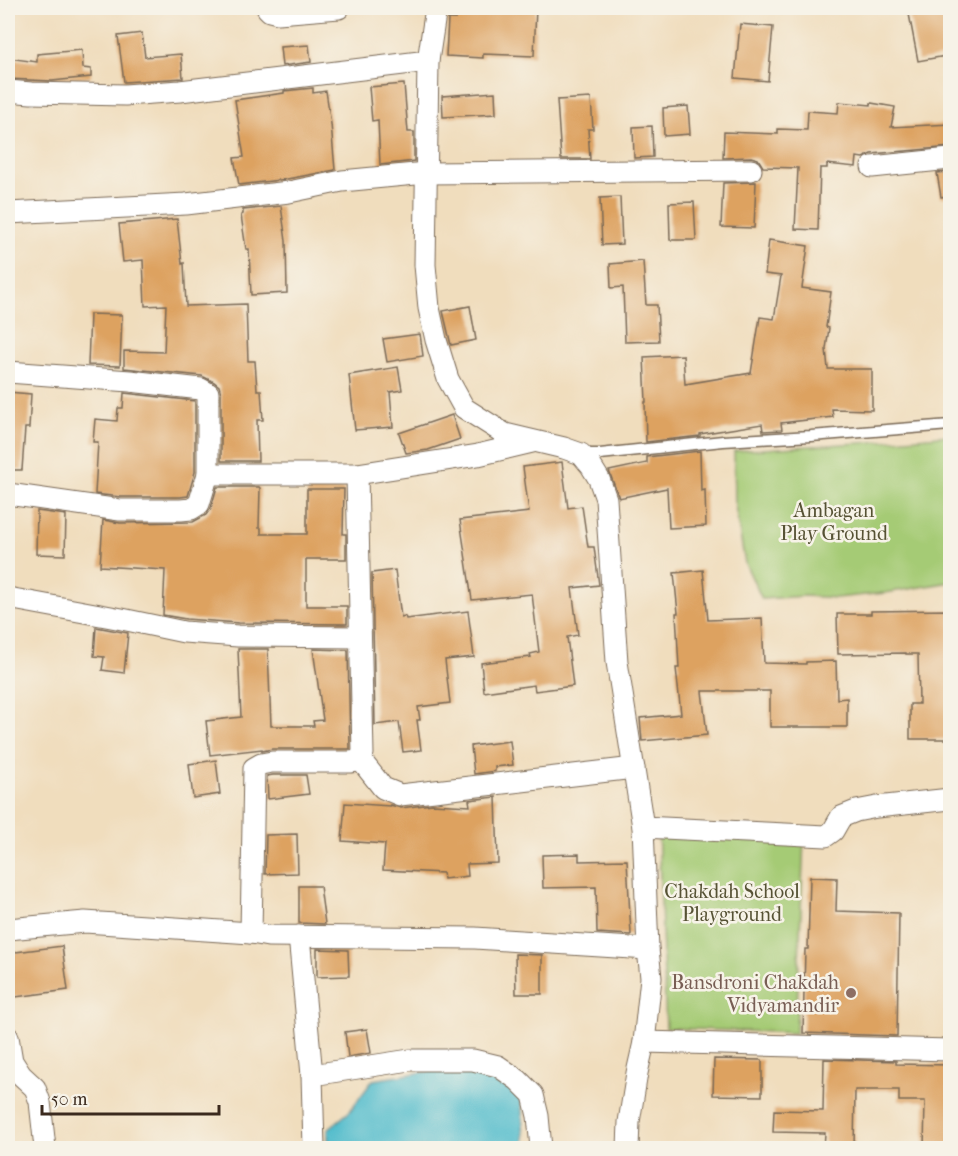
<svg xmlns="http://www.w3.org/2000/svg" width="958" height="1156" font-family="'IM FELL French Canon',serif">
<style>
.green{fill:#a5cb75;stroke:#707a4a;stroke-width:1.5}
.water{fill:#51bccc;stroke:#467375;stroke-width:1.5}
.building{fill:#dda260}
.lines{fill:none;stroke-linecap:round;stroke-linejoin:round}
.service-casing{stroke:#7a6956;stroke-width:13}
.minor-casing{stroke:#7a6956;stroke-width:23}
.service{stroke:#fff;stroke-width:10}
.minor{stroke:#fff;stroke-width:21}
.education-dot{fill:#8d6e63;stroke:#f7f3e8;stroke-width:2}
.labels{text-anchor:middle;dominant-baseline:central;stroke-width:5;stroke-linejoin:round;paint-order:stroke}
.park-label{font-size:20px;fill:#565234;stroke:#f7f3e8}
.education-label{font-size:20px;fill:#785e54;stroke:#f7f3e8;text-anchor:end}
</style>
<rect width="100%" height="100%" fill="#f7f3e8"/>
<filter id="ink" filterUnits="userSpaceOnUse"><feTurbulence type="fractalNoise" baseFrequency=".0167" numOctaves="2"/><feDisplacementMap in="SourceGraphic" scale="12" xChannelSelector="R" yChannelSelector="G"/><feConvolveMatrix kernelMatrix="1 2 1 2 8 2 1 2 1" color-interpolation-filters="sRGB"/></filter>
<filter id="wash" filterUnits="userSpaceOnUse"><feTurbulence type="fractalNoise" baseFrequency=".008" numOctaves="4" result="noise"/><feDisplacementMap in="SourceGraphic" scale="24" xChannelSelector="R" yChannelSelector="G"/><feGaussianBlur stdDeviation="1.35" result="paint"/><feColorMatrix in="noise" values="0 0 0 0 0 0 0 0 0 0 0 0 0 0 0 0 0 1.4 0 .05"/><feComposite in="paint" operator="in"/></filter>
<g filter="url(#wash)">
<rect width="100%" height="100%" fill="#f0ddbd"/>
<!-- green -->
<g class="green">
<path d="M950,435V582L885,593L836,598L805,596L762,599L745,563L735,506L734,451L860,443Z"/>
<path d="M658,828L804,837L796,1033L666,1028Z"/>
</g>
<!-- water -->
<path class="water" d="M469,1065L520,1086L525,1148H328V1129L349,1112L373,1080Z"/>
<g id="blocks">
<!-- building -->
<g class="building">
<path d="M455,8H536L534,56L483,54V58L446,56L448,19H456Z"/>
<path d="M939,8H951V55L918,61L909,14Z"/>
<path d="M740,24L773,27L768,81L735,78Z"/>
<path d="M142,33L145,57L181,54L183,78L124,82L118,36Z"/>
<path d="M309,45L311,62L282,66L280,47Z"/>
<path d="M82,50L83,68L91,69V77L52,81L8,79V58L37,62V54Z"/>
<path d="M404,84L408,132H414V161L380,165L378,120L372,121L369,87Z"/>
<path d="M313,88V93L326,91L331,124L335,170L287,179L239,185L234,158L244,157L235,100L284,93V91Z"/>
<path d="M495,92L496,114L443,117L442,96Z"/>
<path d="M591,98L593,129H588L590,159H561L557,100Z"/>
<path d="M839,102L871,105V103L895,107L891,127L951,124V147L871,154L863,158L857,157L856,167L827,164V168H820L818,230L795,229L798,168L763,167L758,159L751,157L723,158L724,132L778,134V129L807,130L808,111L838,113Z"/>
<path d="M688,106L690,134L664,136L663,108Z"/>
<path d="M652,126L653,157L634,158L633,127Z"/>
<path d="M951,172V196L941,197L937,173Z"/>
<path d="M756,182L754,228L721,227L723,183Z"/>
<path d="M620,197L622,244L602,245L600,198Z"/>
<path d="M694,202L696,240H670L669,203Z"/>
<path d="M281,206L286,241L287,293L251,295L249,249H246L241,215L243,214V210Z"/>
<path d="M177,219L182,264L184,263L186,306L246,304L248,361H255L257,390H261L263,420H257L258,461H221V393L219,386L214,382L202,376L124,368V351L164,352L166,305L145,306L143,260L123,262L119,224Z"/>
<path d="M769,240L808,246L802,288L831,292L826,327L829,328L826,349L828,369H872V410L832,409L833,417L781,423L782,430L763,431L762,424L700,434V436L646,442L645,402H646L644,357L683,355L685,384L751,373L760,317L774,319L781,276L765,274Z"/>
<path d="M643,261L646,305H657L659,341L625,342L623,287L611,288L610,264Z"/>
<path d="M470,306L476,340L451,345L443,311Z"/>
<path d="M90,314L122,315L120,366L88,365Z"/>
<path d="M420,334L423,356L387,362L383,339Z"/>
<path d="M398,367L402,390L390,392L393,427L355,430L349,375Z"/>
<path d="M8,392L31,394L29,428H25L22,470H8Z"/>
<path d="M124,393L195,401V472L188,496L180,497H121L95,494L98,442H93L95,419L117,421L118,408H123Z"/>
<path d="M452,415L460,439L428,450L406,453L399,433Z"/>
<path d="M700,451L701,491L705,490L706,526L669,528L667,488L619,498L609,471L647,463V457Z"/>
<path d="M562,462L568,508L582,506L588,547H594L599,585L572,588L578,635L567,637L573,686L535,691L534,685L484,692L481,663L531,657L530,654L539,652L532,594L472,600L460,520L529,512L523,467Z"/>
<path d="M217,487H259L260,488L259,528H261V534H307V489H344L343,534H346V559H306V606H347V624L239,623L186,619L163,615L165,570L100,566L103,520L120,523L193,522L206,515L211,508Z"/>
<path d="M37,511L66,515L65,555L36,554Z"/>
<path d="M395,570L401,617L405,616L406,619L468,611L474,657L445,660L450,703L418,707L420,720H417L421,750L403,752L399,722L375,725L372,573Z"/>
<path d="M703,570L708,620L762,618L764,663L806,664V662L836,661L837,699L847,698V727H770V691H702L707,735L642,741L640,718L681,714L676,668H679L676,613H678L674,573Z"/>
<path d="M951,610V739H910V704H919L918,654H906V653L838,654L837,614H871V611Z"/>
<path d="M96,627L128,633L124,673L102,670L104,657L94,656Z"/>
<path d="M238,649H268L271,726H314L313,721L323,720L313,649L348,650L350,749H272L262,751V749L210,755L206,721L241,717Z"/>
<path d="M510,741L513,765L495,767V771L474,774L471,746Z"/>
<path d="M216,760L220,794L193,798L189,764Z"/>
<path d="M273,775H306L309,794L268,799L267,776Z"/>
<path d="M496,797L498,863L467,864L468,876L444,879L443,873L383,870L385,844L342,841L345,803L390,806V805L401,808L432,804L470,806L469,800Z"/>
<path d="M297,834L298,873L265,874L266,835Z"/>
<path d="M579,854V861L627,860L631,935L597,933L596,887L543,888L542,855Z"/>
<path d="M810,877L837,878L836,911L899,913L897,1036L803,1033L805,949H808Z"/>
<path d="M299,886H320L325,924L299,923Z"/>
<path d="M62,946L68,990L8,998V953Z"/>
<path d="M317,949L348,950L349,976L317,977Z"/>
<path d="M515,954L542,955V994H516Z"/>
<path d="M367,1029L371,1053L348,1057L345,1032Z"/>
<path d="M714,1059L762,1060V1096L713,1095Z"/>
<path d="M824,1059L896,1061V1064L951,1065V1149H924L925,1101H899V1090H855L854,1149L824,1148L825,1133L773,1132L774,1110L823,1111Z"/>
</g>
</g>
</g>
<g filter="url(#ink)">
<use href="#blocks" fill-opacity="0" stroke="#7a6956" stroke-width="1.5"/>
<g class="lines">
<defs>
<path id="service" d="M582,454H600L723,441L811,436L950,425"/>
<g id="minor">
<path d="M267,8L270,11L278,13L339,8"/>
<path d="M436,8L428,61L425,265L429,308L436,340L448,379L464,408L505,434L564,448L581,454L591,466L599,479L606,499L617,662L643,827L648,949L651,978L644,1042L637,1073L629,1122L628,1148"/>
<path d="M8,91L31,93L125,95L180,91L428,61"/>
<path d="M872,167L950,159"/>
<path d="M8,213L186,204L289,192L342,181L426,173L751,170"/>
<path d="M8,372L130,381L201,389L208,393V474H357L478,455L532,442"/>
<path d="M8,494L120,510H181L191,509L199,504L208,474"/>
<path d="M8,598L122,619L184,632L238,636L359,637"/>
<path d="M360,759L383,788L400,795L634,768"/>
<path d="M643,827L826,836L833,831L841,817L856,811L877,807L950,799"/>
<path d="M8,929L85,922L251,933L268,936L475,938L648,949"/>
<path d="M251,933L254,768L261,764L272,762H350L357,761L363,754L357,474"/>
<path d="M299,936L312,1075L314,1148"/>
<path d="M8,1037L12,1061L21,1075L35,1088L40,1102L45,1148"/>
<path d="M644,1042L950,1050"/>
<path d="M312,1075L410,1060H473L498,1066L518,1080L533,1095L538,1116L541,1148"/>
</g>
</defs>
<!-- service casing -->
<use href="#service" class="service-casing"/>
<!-- minor casing -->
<use href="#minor" class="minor-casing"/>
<!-- service -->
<use href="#service" class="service"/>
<!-- minor -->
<use href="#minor" class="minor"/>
</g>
</g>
<!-- markers -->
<circle class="education-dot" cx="851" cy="993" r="6"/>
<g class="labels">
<!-- park labels -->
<g class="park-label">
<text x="834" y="510">Ambagan<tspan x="834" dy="23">Play Ground</tspan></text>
<text x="732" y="891">Chakdah School<tspan x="732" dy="23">Playground</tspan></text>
</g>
<!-- education labels -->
<g class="education-label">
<text x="839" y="982">Bansdroni Chakdah<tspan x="839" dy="23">Vidyamandir</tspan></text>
</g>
</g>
<!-- margin -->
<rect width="958" height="1156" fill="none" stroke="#f7f3e8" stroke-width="30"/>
<!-- scale -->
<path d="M42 1105v9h177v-9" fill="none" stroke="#3b2a1e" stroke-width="3"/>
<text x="51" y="1105" font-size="18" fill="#3b2a1e" stroke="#f7f3e8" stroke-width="4.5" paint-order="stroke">50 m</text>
</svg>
